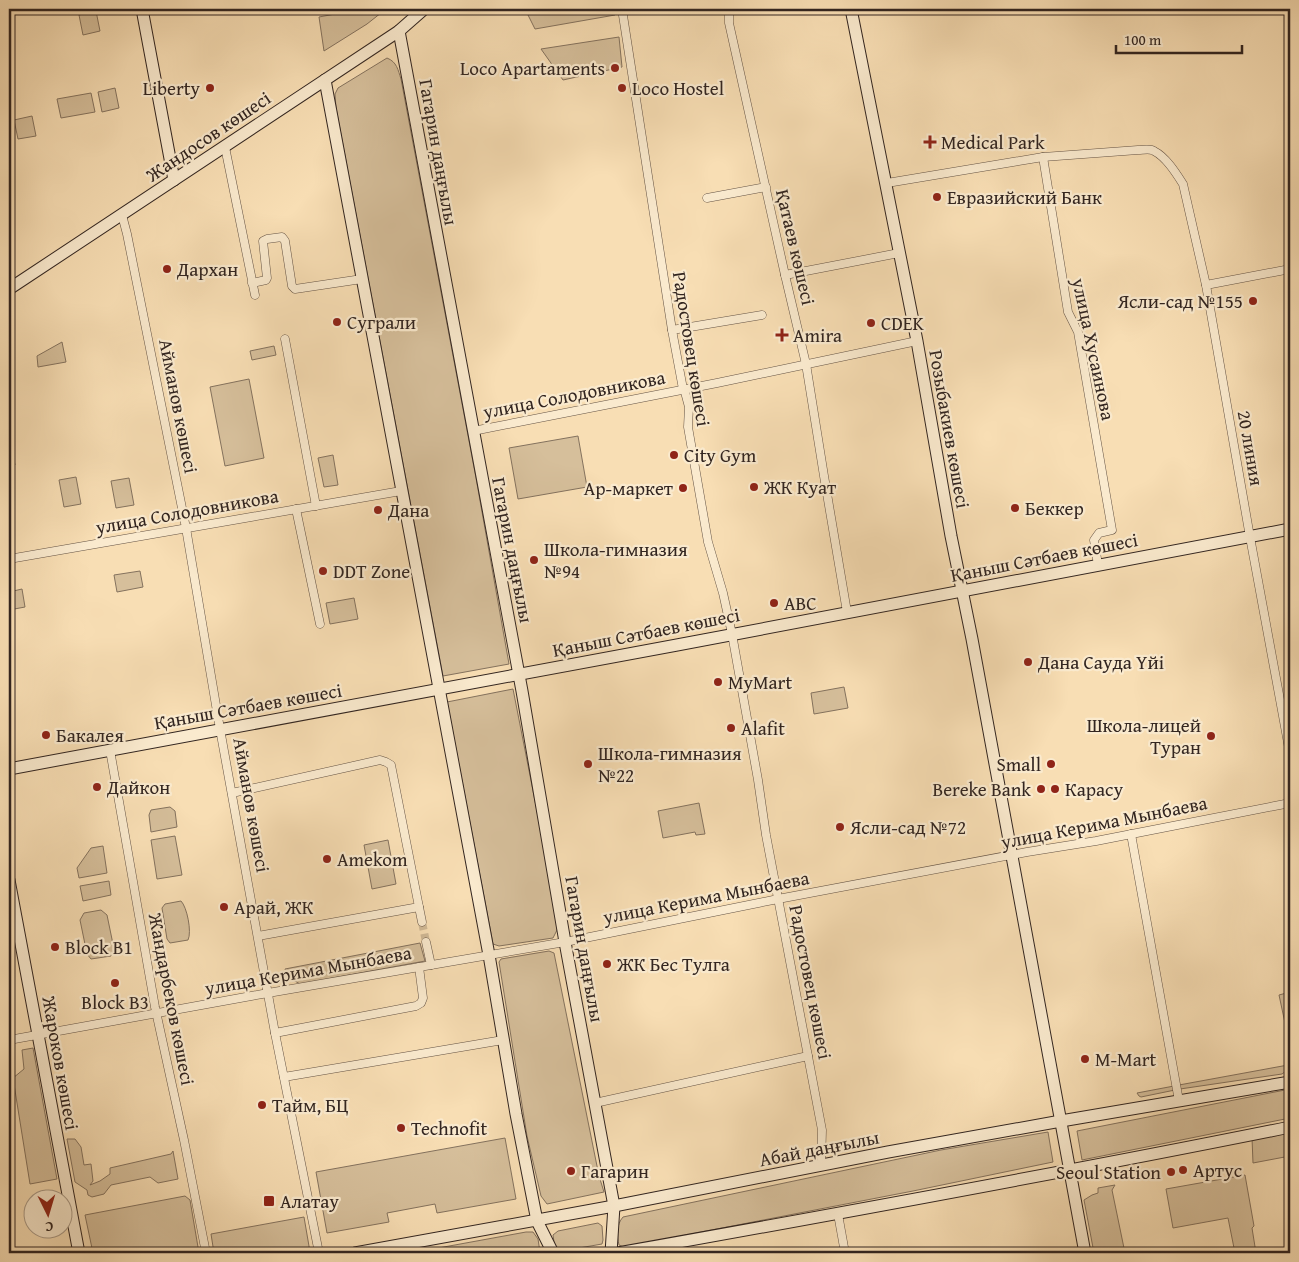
<svg xmlns="http://www.w3.org/2000/svg" width="1299" height="1262" font-family="'Gentium Book Plus',serif">
<style>
.green{fill:#d6bf9b;stroke:#84725e}
.lines{fill:none;stroke-linecap:round;stroke-linejoin:round}
.street-tunnel{stroke:#d0b996;stroke-width:8;stroke-dasharray:8 4;stroke-linecap:butt}
.street-casing{stroke:#645345;stroke-width:9}
.secondary-casing{stroke:#322520;stroke-width:13}
.street{stroke:#faeace;stroke-width:8}
.secondary{stroke:#faeace;stroke-width:11}
.poi-dot{fill:#8f2418;stroke:#faeace;stroke-width:2}
.labels{text-anchor:middle;dominant-baseline:central;stroke-width:4.5;stroke-linejoin:round;paint-order:stroke}
.poi-label{font-size:19px;fill:#322520;stroke:#faeace;text-anchor:start}
.street-label{font-size:19px;fill:#322520;stroke:#faeace}
</style>
<rect width="100%" height="100%" fill="#f8deb4"/>
<filter id="stains"><feTurbulence type="fractalNoise" baseFrequency=".004" numOctaves="4"/><feColorMatrix values="0 0 0 0 .2 0 0 0 0 .09 0 0 0 0 .02 0 0 0 .5 -.17"/></filter>
<radialGradient id="worn" r=".72"><stop offset=".6" stop-color="#630" stop-opacity="0"/><stop offset="1" stop-color="#630" stop-opacity=".3"/></radialGradient>
<!-- green -->
<g class="green">
<path d="M362,9H386L367,24L324,51L319,17Z"/>
<path d="M525,9H611L615,15L535,29Z"/>
<path d="M96,11L100,31L83,35L79,15Z"/>
<path d="M619,37L622,67L563,80L541,49Z"/>
<path d="M387,58C397,62 398,70 401,79L476,478L509,664L443,676L336,108L335,94L338,88Z"/>
<path d="M115,88L119,108L102,112L98,92Z"/>
<path d="M91,93L95,112L61,118L57,99Z"/>
<path d="M32,116L36,136L18,139L14,120Z"/>
<path d="M62,342L66,362L38,367L37,356Z"/>
<path d="M274,346L276,355L252,360L250,351Z"/>
<path d="M249,379L264,458L225,466L210,387Z"/>
<path d="M578,436L587,487L518,499L509,448Z"/>
<path d="M10,438L15,465L9,466V439Z"/>
<path d="M333,455L338,485L324,487L318,458Z"/>
<path d="M76,477L81,504L64,507L59,480Z"/>
<path d="M129,478L134,505L116,508L111,481Z"/>
<path d="M140,571L143,587L117,592L114,575Z"/>
<path d="M22,589L25,607L9,610V592Z"/>
<path d="M354,598L358,619L330,624L326,603Z"/>
<path d="M844,687L848,708L814,714L811,693Z"/>
<path d="M513,689L558,918L557,930L553,938L499,946L493,944L447,702Z"/>
<path d="M699,803L705,834L696,835L695,832L663,838L658,811Z"/>
<path d="M170,807L175,811L177,827L151,832L149,815L151,810Z"/>
<path d="M175,836L182,875L157,879L151,840Z"/>
<path d="M388,840L396,884L372,889L364,845Z"/>
<path d="M103,846L107,873L79,878L77,868L91,848Z"/>
<path d="M109,881L111,895L83,901L80,886Z"/>
<path d="M181,901C187,907 192,932 188,940L170,943L167,939L162,908L165,904Z"/>
<path d="M101,910L107,915L114,949L111,956L91,959L87,954L80,920L84,913Z"/>
<path d="M420,943L425,961L300,984L288,977L285,969Z"/>
<path d="M549,951L554,953L599,1176L604,1192L547,1204L541,1196L527,1136L499,962L501,959Z"/>
<path d="M1290,992V1027L1287,1026L1285,1023L1279,995Z"/>
<path d="M33,1048L57,1179L30,1184L13,1078L24,1069L22,1050Z"/>
<path d="M1288,1065L1286,1071L1282,1074L1180,1089L1179,1085Z"/>
<path d="M1174,1086L1175,1090L1141,1097L1139,1096L1137,1093Z"/>
<path d="M1290,1089V1118L1082,1160L1077,1131Z"/>
<path d="M1290,1130V1156L1253,1163L1252,1138Z"/>
<path d="M1048,1132L1053,1162L913,1191L624,1247L619,1245C617,1235 616,1225 623,1217L941,1150Z"/>
<path d="M505,1138L516,1199L437,1213L435,1204L387,1213L389,1222L327,1233L316,1172Z"/>
<path d="M67,1139H75L81,1147L84,1165L91,1164L93,1181L90,1185L100,1181L110,1174V1168L171,1154L173,1151L178,1179L158,1183L150,1177L111,1185L104,1194L92,1197L88,1195L87,1190L75,1182Z"/>
<path d="M1245,1175L1254,1226L1252,1228L1256,1253H1235L1228,1218L1173,1228L1166,1189Z"/>
<path d="M1115,1185L1112,1190L1125,1253H1094L1084,1200L1092,1195L1098,1193V1188Z"/>
<path d="M185,1196L190,1200L199,1253H93L85,1215Z"/>
<path d="M304,1217L310,1252L302,1253H214L211,1234Z"/>
<path d="M598,1223L602,1226L603,1240L602,1244L562,1251L555,1249L553,1235L558,1231Z"/>
<path d="M526,1232H533L538,1239L540,1252L537,1253H411Z"/>
</g>
<g class="lines">
<!-- street-tunnel -->
<path class="street-tunnel" d="M422,922L426,942"/>
<defs>
<g id="street">
<path d="M622,9L672,330L683,389L685,392L689,407L688,427L708,542L723,593L732,634L758,780L766,835L822,1130L821,1165"/>
<path d="M729,9V23L785,275L806,364L824,476L847,612"/>
<path d="M225,147L255,295"/>
<path d="M1043,157L1068,312L1078,332L1112,530L1099,533L1094,540L1098,565"/>
<path d="M887,183L1043,157L1138,150C1143,150 1150,148 1154,151C1166,157 1176,173 1183,184L1206,285L1250,537L1290,754"/>
<path d="M707,198L766,187"/>
<path d="M122,215L127,234L186,528L220,729L275,1033L319,1253"/>
<path d="M785,275L899,253"/>
<path d="M252,283L266,280L267,278L263,241L267,239L282,237L285,241L292,286L295,289L362,279"/>
<path d="M1206,285L1290,269"/>
<path d="M672,330L762,315"/>
<path d="M285,339L316,506"/>
<path d="M473,431L717,383L917,341"/>
<path d="M296,509L320,624"/>
<path d="M9,559L401,491"/>
<path d="M110,750L155,1007L184,1140L206,1253"/>
<path d="M232,793L380,760L386,762L391,765L419,907L258,936"/>
<path d="M1131,834L1179,1101"/>
<path d="M419,907L422,922"/>
<path d="M426,942L431,965"/>
<path d="M275,1033L416,1006L421,1003L423,998L419,967"/>
<path d="M9,1040L268,993L565,942L778,899L1027,852L1096,841L1290,803"/>
<path d="M284,1077L503,1040"/>
<path d="M595,1103L808,1056"/>
<path d="M838,1214L845,1253"/>
</g>
<g id="secondary">
<path d="M142,9L174,180"/>
<path d="M851,9L917,341L951,536L972,639L1085,1253"/>
<path d="M399,31L522,691L565,942L614,1206L611,1253"/>
<path d="M325,80L489,955L516,1114L537,1221L553,1253"/>
<path d="M9,289L399,31L424,9"/>
<path d="M9,769L677,645L1290,529"/>
<path d="M9,880L79,1253"/>
<path d="M355,1253L614,1206L888,1152L1061,1121L1290,1082"/>
<path d="M618,1253C842,1213 1067,1172 1290,1127"/>
</g>
</defs>
<!-- street casing -->
<use href="#street" class="street-casing"/>
<!-- secondary casing -->
<use href="#secondary" class="secondary-casing"/>
<!-- street -->
<use href="#street" class="street"/>
<!-- secondary -->
<use href="#secondary" class="secondary"/>
</g>
<!-- markers -->
<g class="poi-dot">
<circle cx="615" cy="68" r="5"/>
<circle cx="210" cy="88" r="5"/>
<circle cx="622" cy="88" r="5"/>
<path d="M927.5 134.5h5v5h5v5h-5v5h-5v-5h-5v-5h5z"/>
<circle cx="937" cy="197" r="5"/>
<circle cx="167" cy="269" r="5"/>
<circle cx="1253" cy="301" r="5"/>
<circle cx="337" cy="322" r="5"/>
<circle cx="871" cy="323" r="5"/>
<path d="M779.5 327.5h5v5h5v5h-5v5h-5v-5h-5v-5h5z"/>
<circle cx="674" cy="455" r="5"/>
<circle cx="754" cy="487" r="5"/>
<circle cx="683" cy="488" r="5"/>
<circle cx="1015" cy="508" r="5"/>
<circle cx="378" cy="510" r="5"/>
<circle cx="534" cy="560" r="5"/>
<circle cx="323" cy="571" r="5"/>
<circle cx="774" cy="603" r="5"/>
<circle cx="1028" cy="662" r="5"/>
<circle cx="718" cy="682" r="5"/>
<circle cx="731" cy="728" r="5"/>
<circle cx="46" cy="735" r="5"/>
<circle cx="1211" cy="736" r="5"/>
<circle cx="588" cy="764" r="5"/>
<circle cx="1051" cy="764" r="5"/>
<circle cx="97" cy="787" r="5"/>
<circle cx="1041" cy="789" r="5"/>
<circle cx="1055" cy="789" r="5"/>
<circle cx="840" cy="827" r="5"/>
<circle cx="327" cy="859" r="5"/>
<circle cx="224" cy="907" r="5"/>
<circle cx="55" cy="947" r="5"/>
<circle cx="607" cy="964" r="5"/>
<circle cx="115" cy="983" r="5"/>
<circle cx="1085" cy="1059" r="5"/>
<circle cx="262" cy="1105" r="5"/>
<circle cx="401" cy="1128" r="5"/>
<circle cx="1183" cy="1170" r="5"/>
<circle cx="571" cy="1171" r="5"/>
<circle cx="1171" cy="1172" r="5"/>
<rect x="263" y="1195" width="12" height="12" rx="2.5"/>
</g>
<g class="labels">
<!-- poi labels -->
<g class="poi-label">
<text x="605" y="68" text-anchor="end">Loco Apartaments</text>
<text x="200" y="88" text-anchor="end">Liberty</text>
<text x="632" y="88">Loco Hostel</text>
<text x="941" y="142">Medical Park</text>
<text x="947" y="197">Евразийский Банк</text>
<text x="177" y="269">Дархан</text>
<text x="1243" y="301" text-anchor="end">Ясли-сад №155</text>
<text x="347" y="322">Суграли</text>
<text x="881" y="323">CDEK</text>
<text x="793" y="335">Amira</text>
<text x="684" y="455">City Gym</text>
<text x="764" y="487">ЖК Куат</text>
<text x="673" y="488" text-anchor="end">Ар-маркет</text>
<text x="1025" y="508">Беккер</text>
<text x="388" y="510">Дана</text>
<text x="544" y="549">Школа-гимназия<tspan x="544" dy="22">№94</tspan></text>
<text x="333" y="571">DDT Zone</text>
<text x="784" y="603">ABC</text>
<text x="1038" y="662">Дана Сауда Үйі</text>
<text x="728" y="682">MyMart</text>
<text x="1201" y="725" text-anchor="end">Школа-лицей<tspan x="1201" dy="22">Туран</tspan></text>
<text x="741" y="728">Alafit</text>
<text x="56" y="735">Бакалея</text>
<text x="598" y="753">Школа-гимназия<tspan x="598" dy="22">№22</tspan></text>
<text x="1041" y="764" text-anchor="end">Small</text>
<text x="107" y="787">Дайкон</text>
<text x="1031" y="789" text-anchor="end">Bereke Bank</text>
<text x="1065" y="789">Карасу</text>
<text x="850" y="827">Ясли-сад №72</text>
<text x="337" y="859">Amekom</text>
<text x="234" y="907">Арай, ЖК</text>
<text x="65" y="947">Block B1</text>
<text x="617" y="964">ЖК Бес Тулга</text>
<text x="115" y="1002" text-anchor="middle">Block B3</text>
<text x="1095" y="1059">M-Mart</text>
<text x="272" y="1105">Тайм, БЦ</text>
<text x="411" y="1128">Technofit</text>
<text x="1193" y="1170">Артус</text>
<text x="581" y="1171">Гагарин</text>
<text x="1161" y="1172" text-anchor="end">Seoul Station</text>
<text x="280" y="1201">Алатау</text>
</g>
<!-- street labels -->
<g class="street-label">
<text transform="translate(208 136) rotate(-34)">Жандосов көшесі</text>
<text transform="translate(439 152) rotate(80)">Гагарин даңғылы</text>
<text transform="translate(796 247) rotate(77)">Қатаев көшесі</text>
<text transform="translate(692 349) rotate(81)">Радостовец көшесі</text>
<text transform="translate(1094 349) rotate(78)">улица Хусаинова</text>
<text transform="translate(574 394) rotate(-11)">улица Солодовникова</text>
<text transform="translate(179 406) rotate(79)">Айманов көшесі</text>
<text transform="translate(950 429) rotate(80)">Розыбакиев көшесі</text>
<text transform="translate(1251 448) rotate(80)">20 линия</text>
<text transform="translate(187 511) rotate(-10)">улица Солодовникова</text>
<text transform="translate(513 550) rotate(79)">Гагарин даңғылы</text>
<text transform="translate(1044 557) rotate(-11)">Қаныш Сәтбаев көшесі</text>
<text transform="translate(646 632) rotate(-11)">Қаныш Сәтбаев көшесі</text>
<text transform="translate(248 706) rotate(-10)">Қаныш Сәтбаев көшесі</text>
<text transform="translate(252 805) rotate(80)">Айманов көшесі</text>
<text transform="translate(1104 822) rotate(-11)">улица Керима Мынбаева</text>
<text transform="translate(706 897) rotate(-11)">улица Керима Мынбаева</text>
<text transform="translate(585 949) rotate(80)">Гагарин даңғылы</text>
<text transform="translate(308 970) rotate(-10)">улица Керима Мынбаева</text>
<text transform="translate(811 982) rotate(79)">Радостовец көшесі</text>
<text transform="translate(172 999) rotate(79)">Жандарбеков көшесі</text>
<text transform="translate(61 1063) rotate(80)">Жароков көшесі</text>
<text transform="translate(819 1148) rotate(-11)">Абай даңғылы</text>
</g>
</g>
<!-- margin -->
<rect width="1299" height="1262" fill="none" stroke="#f8deb4" stroke-width="30"/>
<rect x="10" y="10" width="1279" height="1242" fill="none" stroke="#322520" stroke-width="2.5"/>
<rect x="15" y="15" width="1269" height="1232" fill="none" stroke="#322520"/>
<!-- north arrow -->
<g transform="translate(48 1214) rotate(175)"><circle r="24" fill="#faeace" stroke="#aa9b88"/>
<path d="M0-4L9 19L0 12L-9 19Z" fill="#8f2418"/>
<text y="-8" font-size="14" font-weight="bold" text-anchor="middle" fill="#322520">С</text>
</g>
<!-- scale -->
<path d="M1116 45v8h126v-8" fill="none" stroke="#322520" stroke-width="2.5"/>
<text x="1124" y="45" font-size="15" fill="#322520" stroke="#faeace" stroke-width="4" paint-order="stroke">100 m</text>
<rect width="100%" height="100%" filter="url(#stains)"/>
<rect width="100%" height="100%" fill="url(#worn)"/>
</svg>
